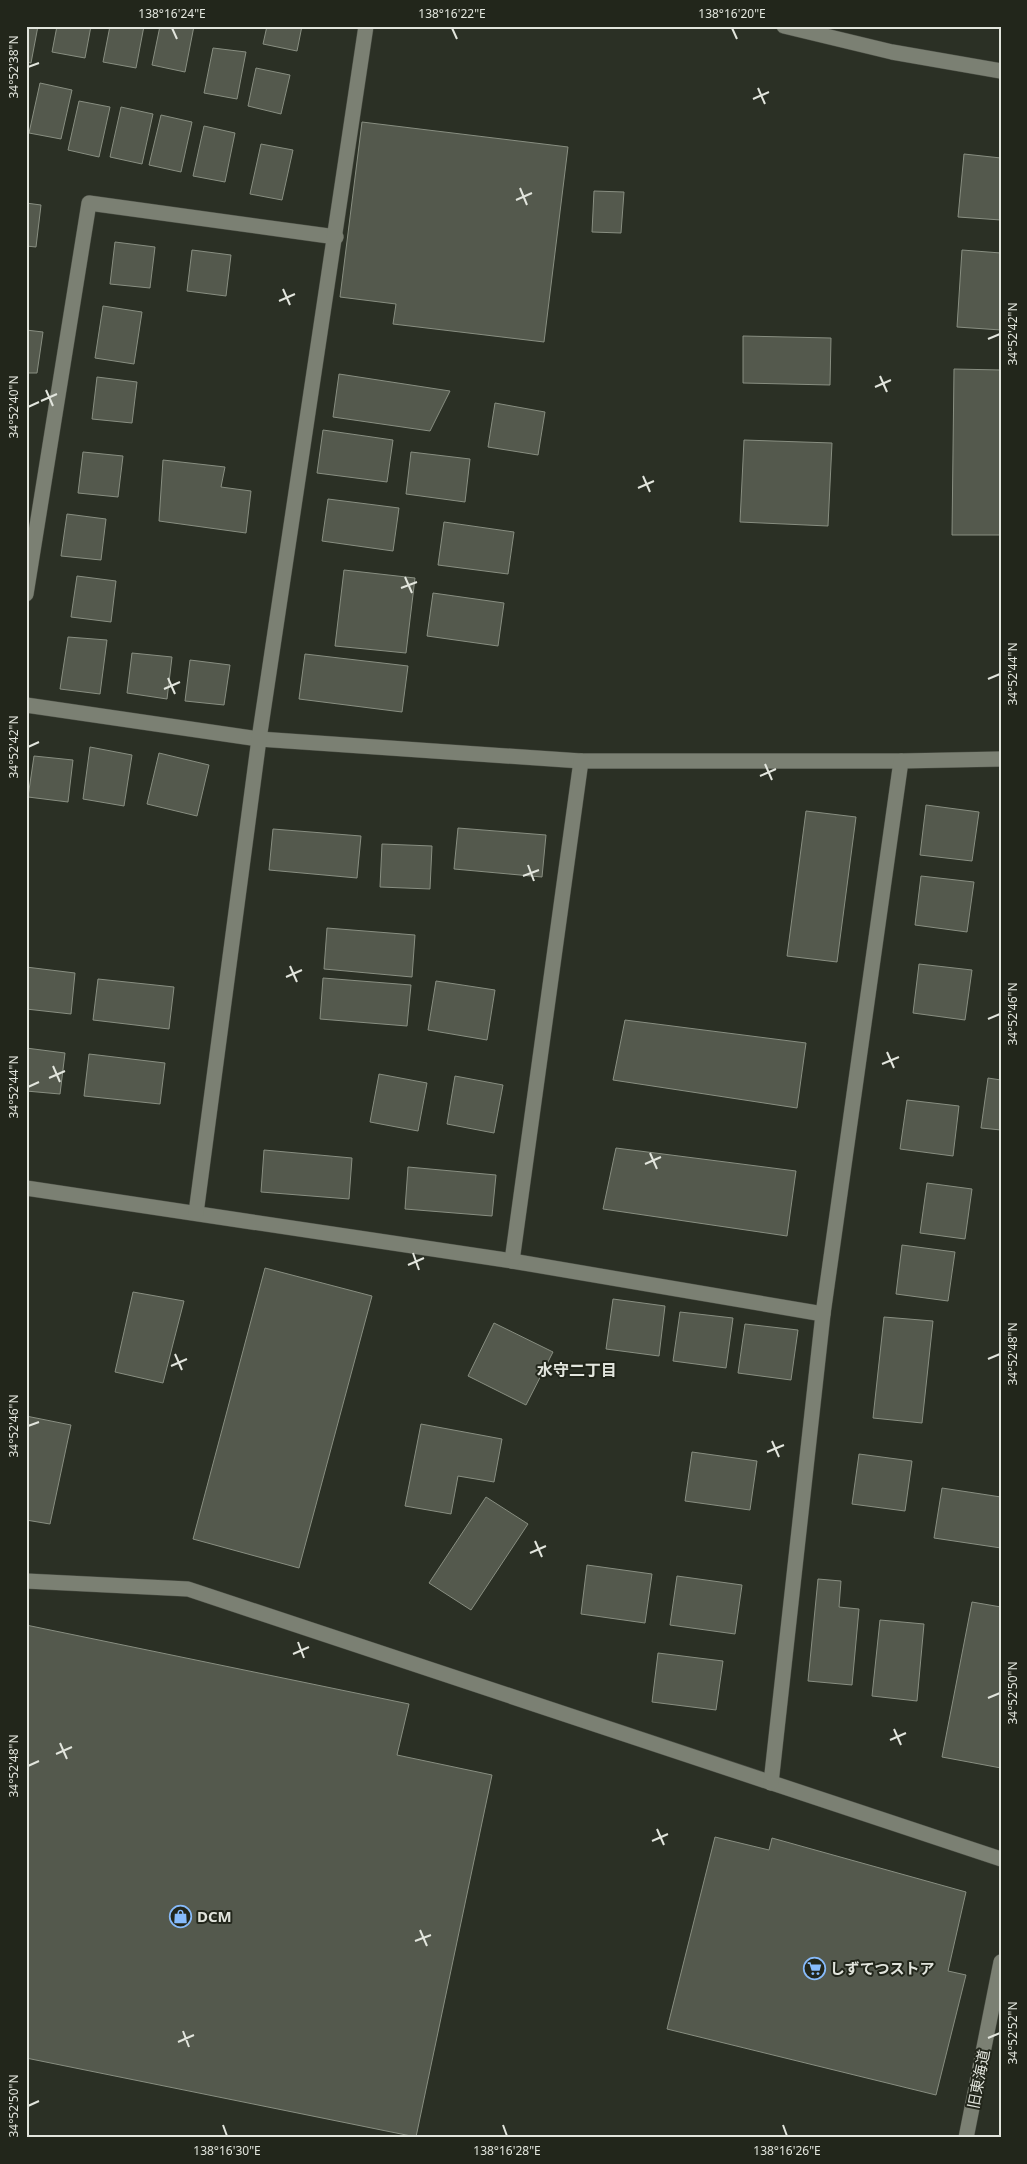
<svg xmlns="http://www.w3.org/2000/svg" width="1027" height="2164" font-family="'Noto Sans','Noto Sans JP',sans-serif">
<style>
.building{fill:#54594d;stroke:#888e81}
.lines{fill:none;stroke-linecap:round;stroke-linejoin:round}
.minor-casing{stroke:#4a4d44;stroke-width:16}
.tertiary-casing{stroke:#4a4d44;stroke-width:16}
.minor{stroke:#7b8073;stroke-width:15}
.tertiary{stroke:#7b8073;stroke-width:15}
.ticks{fill:none;stroke:#e2e5dd;stroke-width:2}
.labels{text-anchor:middle;dominant-baseline:central;stroke-width:4;stroke-linejoin:round;paint-order:stroke}
.poi-label{font-size:15px;font-weight:bold;fill:#e2e5dd;stroke:#22261b;text-anchor:start}
.street-label{font-size:15px;fill:#e2e5dd;stroke:#22261b}
.neighbourhood-label{font-size:16px;font-weight:bold;fill:#e2e5dd;stroke:#22261b}
.neatline{fill:none;stroke:#e2e5dd;stroke-width:2}
.ticks-label{font-size:12px;text-anchor:middle;fill:#e2e5dd}
</style>
<rect width="100%" height="100%" fill="#2b3025"/>
<!-- building -->
<g class="building">
<path d="M26,26H38L31,63L26,62Z"/>
<path d="M57,26H91L85,58L52,52Z"/>
<path d="M110,26H144L136,68L103,62Z"/>
<path d="M160,26H194L185,72L152,65Z"/>
<path d="M267,26H302L297,51L263,44Z"/>
<path d="M213,48L246,52L237,99L204,93Z"/>
<path d="M256,68L290,75L281,114L248,106Z"/>
<path d="M40,83L72,90L61,139L29,133Z"/>
<path d="M79,101L110,107L99,157L68,150Z"/>
<path d="M121,107L153,114L142,164L110,157Z"/>
<path d="M161,115L192,122L181,172L149,165Z"/>
<path d="M362,122L568,147L544,342L393,324L396,304L340,297Z"/>
<path d="M204,126L235,133L225,182L193,176Z"/>
<path d="M261,144L293,150L282,200L250,194Z"/>
<path d="M964,154L1001,158V220L958,217Z"/>
<path d="M594,191L624,192L621,233L592,232Z"/>
<path d="M26,203L41,205L36,247L26,246Z"/>
<path d="M115,242L155,247L150,288L110,284Z"/>
<path d="M192,250L231,255L226,296L187,291Z"/>
<path d="M962,250L1001,253V330L957,327Z"/>
<path d="M103,306L142,312L134,364L95,358Z"/>
<path d="M26,330L43,332L37,373H26Z"/>
<path d="M743,336L831,338L830,385L743,383Z"/>
<path d="M954,369L1001,370V535H952Z"/>
<path d="M339,374L450,391L430,431L333,417Z"/>
<path d="M97,377L137,382L132,423L92,419Z"/>
<path d="M495,403L545,412L538,455L488,447Z"/>
<path d="M323,430L393,440L387,482L317,473Z"/>
<path d="M744,440L832,443L828,526L740,522Z"/>
<path d="M83,452L123,456L118,497L78,493Z"/>
<path d="M411,452L470,459L465,502L406,494Z"/>
<path d="M163,460L225,467L221,487L251,491L246,533L159,521Z"/>
<path d="M328,499L399,508L393,551L322,541Z"/>
<path d="M67,514L106,519L101,560L61,556Z"/>
<path d="M444,522L514,532L508,574L438,565Z"/>
<path d="M344,570L415,578L406,653L335,646Z"/>
<path d="M77,576L116,581L111,622L71,617Z"/>
<path d="M433,593L504,603L498,646L427,636Z"/>
<path d="M68,637L107,640L100,694L60,689Z"/>
<path d="M132,653L172,657L167,699L127,693Z"/>
<path d="M305,654L408,666L402,712L299,699Z"/>
<path d="M190,660L230,665L224,705L185,701Z"/>
<path d="M90,747L132,755L124,806L83,799Z"/>
<path d="M159,753L209,765L197,816L147,804Z"/>
<path d="M34,756L73,760L68,802L28,797Z"/>
<path d="M926,805L979,812L972,861L920,855Z"/>
<path d="M806,811L856,817L837,962L787,956Z"/>
<path d="M458,828L546,835L542,877L454,869Z"/>
<path d="M273,829L361,836L357,878L269,870Z"/>
<path d="M382,844L432,846L430,889L380,887Z"/>
<path d="M921,876L974,882L967,932L915,925Z"/>
<path d="M327,928L415,935L412,977L324,969Z"/>
<path d="M919,964L972,970L965,1020L913,1013Z"/>
<path d="M26,967L75,973L71,1014L26,1009Z"/>
<path d="M323,978L411,985L407,1026L320,1019Z"/>
<path d="M98,979L174,987L169,1029L93,1020Z"/>
<path d="M436,981L495,990L487,1040L428,1030Z"/>
<path d="M625,1020L806,1043L797,1108L613,1080Z"/>
<path d="M26,1048L65,1053L60,1094L26,1091Z"/>
<path d="M89,1054L165,1063L160,1104L84,1096Z"/>
<path d="M379,1074L427,1083L418,1131L370,1122Z"/>
<path d="M455,1076L503,1085L494,1133L447,1124Z"/>
<path d="M988,1078L1001,1080V1130L981,1128Z"/>
<path d="M907,1100L959,1106L953,1156L900,1149Z"/>
<path d="M616,1148L796,1171L787,1236L603,1209Z"/>
<path d="M264,1150L352,1158L349,1199L261,1192Z"/>
<path d="M408,1167L496,1175L492,1216L405,1209Z"/>
<path d="M927,1183L972,1189L965,1239L920,1233Z"/>
<path d="M902,1245L955,1252L948,1301L896,1294Z"/>
<path d="M265,1268L372,1296L299,1568L193,1539Z"/>
<path d="M133,1292L184,1301L163,1383L115,1372Z"/>
<path d="M613,1299L665,1306L659,1356L606,1349Z"/>
<path d="M680,1312L733,1318L726,1368L673,1361Z"/>
<path d="M884,1317L933,1321L922,1423L873,1418Z"/>
<path d="M494,1323L553,1352L526,1405L468,1376Z"/>
<path d="M745,1324L798,1330L791,1380L738,1373Z"/>
<path d="M26,1416L71,1425L50,1524L26,1520Z"/>
<path d="M421,1424L502,1439L494,1482L458,1476L451,1514L405,1506Z"/>
<path d="M692,1452L757,1461L750,1510L685,1501Z"/>
<path d="M859,1454L912,1461L905,1511L852,1504Z"/>
<path d="M942,1488L1001,1497V1548L934,1538Z"/>
<path d="M486,1497L528,1524L471,1610L429,1583Z"/>
<path d="M587,1565L652,1574L645,1623L581,1614Z"/>
<path d="M677,1576L742,1585L735,1634L670,1625Z"/>
<path d="M818,1579L841,1581L839,1607L859,1609L852,1685L808,1681Z"/>
<path d="M972,1602L1001,1607V1768L942,1757Z"/>
<path d="M880,1620L924,1624L917,1701L872,1696Z"/>
<path d="M26,1625L409,1704L397,1755L492,1775L416,2137L26,2058Z"/>
<path d="M658,1653L723,1661L716,1710L652,1702Z"/>
<path d="M715,1837L769,1850L772,1838L966,1892L948,1971L966,1975L936,2095L667,2029Z"/>
</g>
<g class="lines">
<defs>
<g id="minor">
<path d="M26,594L89,203L336,237"/>
<path d="M26,705L259,739L581,761H901L1001,759"/>
<path d="M26,1188L512,1261L823,1314"/>
<path d="M196,1213L259,739L366,26"/>
<path d="M512,1261L581,761"/>
<path d="M26,1581L188,1589L1001,1859"/>
<path d="M771,1783L823,1314L901,761"/>
<path d="M966,2138L1001,1962"/>
</g>
<path id="tertiary" d="M784,26L892,52L1001,71"/>
</defs>
<!-- minor casing -->
<use href="#minor" class="minor-casing"/>
<!-- tertiary casing -->
<use href="#tertiary" class="tertiary-casing"/>
<!-- minor -->
<use href="#minor" class="minor"/>
<!-- tertiary -->
<use href="#tertiary" class="tertiary"/>
</g>
<!-- ticks -->
<path class="ticks" d="M172,28L177,39M452,28L457,39M732,28L737,39M28,67L39,63M758,88L765,104M753,99L769,92M520,188L527,205M516,200L532,193M283,289L290,305M279,301L295,294M988,339L1000,334M880,376L887,392M875,387L891,380M46,390L53,406M41,401L57,394M28,407L39,402M643,476L650,492M638,488L654,481M405,577L412,593M401,588L417,582M168,678L175,694M988,679L1000,674M164,689L180,682M28,747L39,742M765,764L772,780M760,776L776,769M528,865L534,881M523,876L539,870M290,966L297,982M286,977L302,970M988,1019L1000,1014M887,1052L894,1068M882,1064L899,1057M53,1066L60,1082M49,1078L65,1071M28,1087L39,1082M650,1153L657,1169M645,1164L661,1157M413,1253L419,1270M408,1265L424,1258M175,1354L182,1370M988,1359L1000,1354M171,1366L187,1359M28,1426L39,1422M772,1441L779,1457M767,1452L784,1445M535,1541L542,1557M530,1553L546,1546M298,1642L304,1658M293,1654L309,1647M988,1698L1000,1693M894,1729L901,1745M890,1740L906,1733M60,1743L67,1759M56,1754L72,1747M28,1766L39,1761M657,1829L664,1845M652,1841L668,1834M420,1930L427,1946M415,1941L431,1935M183,2031L189,2047M988,2038L1000,2033M178,2042L194,2035M28,2106L39,2101M223,2125L227,2136M503,2125L507,2136M783,2125L787,2136"/>
<!-- icons -->
<defs>
<symbol id="shop-ring" viewBox="-11 -11 22 22"><circle r="9.5" fill="#22261b" stroke="#87bbfb" stroke-width="1.5"/><path d="M-5-2.5h2.3a2.7 3.5 0 0 1 5.4 0H5L5.5 6h-11ZM-1.5-2.5h3a1.5 2.3 0 0 0-3 0Z" fill="#87bbfb"/></symbol>
<symbol id="supermarket-ring" viewBox="-11 -11 22 22"><circle r="9.5" fill="#22261b" stroke="#87bbfb" stroke-width="1.5"/><path d="M-6-5.5h2.5l.6 2H6L4.5 2H-2.5L-4.4-4H-6ZM-1.5 3.2a1.3 1.3 0 1 0 .1 0ZM3 3.2a1.3 1.3 0 1 0 .1 0Z" fill="#87bbfb"/></symbol>
</defs>
<g fill-rule="evenodd">
<use href="#shop-ring" x="168" y="1904" width="25" height="25"/>
<use href="#supermarket-ring" x="802" y="1956" width="25" height="25"/>
</g>
<g class="labels">
<!-- poi labels -->
<g class="poi-label">
<text x="197" y="1916">DCM</text>
<text x="830" y="1968">しずてつストア</text>
</g>
<!-- street labels -->
<g class="street-label">
<text transform="translate(978 2079) rotate(-79)">旧東海道</text>
</g>
<!-- neighbourhood labels -->
<g class="neighbourhood-label">
<text x="577" y="1370">水守二丁目</text>
</g>
</g>
<!-- border -->
<rect width="1027" height="2164" fill="none" stroke="#22261b" stroke-width="55"/>
<rect x="28" y="28" width="972" height="2108" class="neatline"/>
<g class="ticks-label">
<text x="172" y="18">138°16'24"E</text>
<text x="452" y="18">138°16'22"E</text>
<text x="732" y="18">138°16'20"E</text>
<text transform="translate(14 67) rotate(-90)" y="4">34°52'38"N</text>
<text transform="translate(1013 334) rotate(-90)" y="4">34°52'42"N</text>
<text transform="translate(14 407) rotate(-90)" y="4">34°52'40"N</text>
<text transform="translate(1013 674) rotate(-90)" y="4">34°52'44"N</text>
<text transform="translate(14 747) rotate(-90)" y="4">34°52'42"N</text>
<text transform="translate(1013 1014) rotate(-90)" y="4">34°52'46"N</text>
<text transform="translate(14 1087) rotate(-90)" y="4">34°52'44"N</text>
<text transform="translate(1013 1354) rotate(-90)" y="4">34°52'48"N</text>
<text transform="translate(14 1426) rotate(-90)" y="4">34°52'46"N</text>
<text transform="translate(1013 1693) rotate(-90)" y="4">34°52'50"N</text>
<text transform="translate(14 1766) rotate(-90)" y="4">34°52'48"N</text>
<text transform="translate(1013 2033) rotate(-90)" y="4">34°52'52"N</text>
<text transform="translate(14 2106) rotate(-90)" y="4">34°52'50"N</text>
<text x="227" y="2155">138°16'30"E</text>
<text x="507" y="2155">138°16'28"E</text>
<text x="787" y="2155">138°16'26"E</text>
</g>
</svg>
